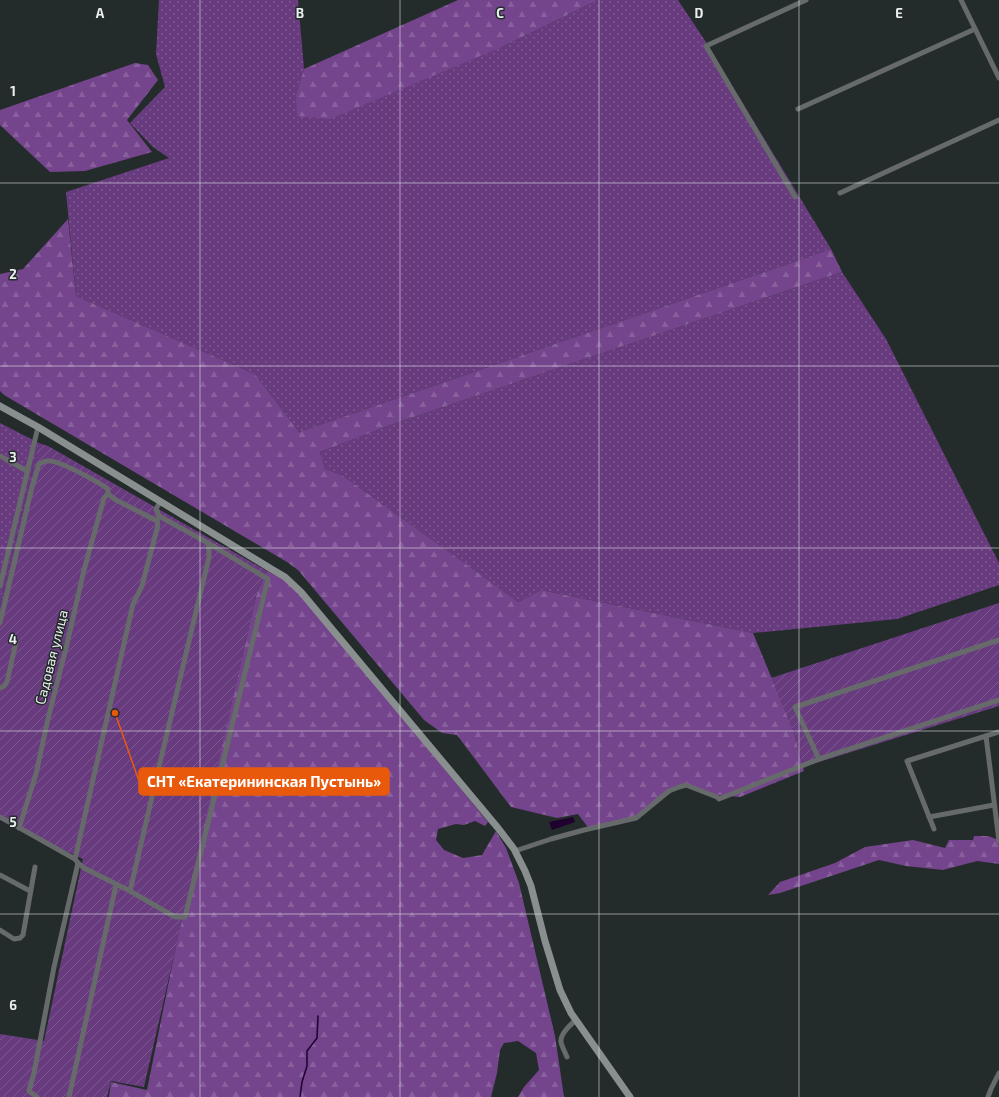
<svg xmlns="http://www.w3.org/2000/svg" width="999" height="1097" font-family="'Exo 2',sans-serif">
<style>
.grass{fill:url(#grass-dots)}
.forest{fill:url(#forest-firs)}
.garden{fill:url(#garden-furrows)}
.water{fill:#1f002e}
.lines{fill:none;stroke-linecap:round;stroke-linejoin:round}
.stream{stroke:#1f002e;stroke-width:1.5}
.street{stroke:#676a6a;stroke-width:5}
.secondary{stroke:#898f8e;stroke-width:7}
.grid{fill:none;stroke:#e9eeee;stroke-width:1;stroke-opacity:0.55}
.labels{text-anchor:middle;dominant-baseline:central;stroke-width:3;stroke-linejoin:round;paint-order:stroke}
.street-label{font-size:14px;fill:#e9eeee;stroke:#242c2b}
.grid-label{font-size:13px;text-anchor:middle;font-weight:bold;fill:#e9eeee;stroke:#242c2b;stroke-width:3;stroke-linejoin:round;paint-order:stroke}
.leader{fill:none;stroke:#e8590c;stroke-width:1.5}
.callout-dot{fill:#e8590c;stroke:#242c2b;stroke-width:1.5}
.callout{fill:#e8590c;stroke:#e8590c;stroke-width:1.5}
.callout-label{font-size:15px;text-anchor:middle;font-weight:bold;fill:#fff}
</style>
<defs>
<pattern id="grass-dots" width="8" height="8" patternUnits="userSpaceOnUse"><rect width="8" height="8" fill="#683b7f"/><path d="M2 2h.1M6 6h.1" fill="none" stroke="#7e5891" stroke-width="1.8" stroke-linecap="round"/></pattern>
<pattern id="forest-firs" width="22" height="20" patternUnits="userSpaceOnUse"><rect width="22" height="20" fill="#74448c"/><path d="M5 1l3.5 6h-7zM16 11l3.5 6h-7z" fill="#885f9c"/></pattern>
<pattern id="garden-furrows" width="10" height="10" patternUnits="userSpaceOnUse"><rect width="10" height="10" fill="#683b7f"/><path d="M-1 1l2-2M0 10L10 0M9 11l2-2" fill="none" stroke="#7e5891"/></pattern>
</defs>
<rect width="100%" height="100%" fill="#242c2b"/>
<!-- grass -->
<g class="grass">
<path d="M159,0H298L304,69L296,94L504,46L598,0H678L704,39L831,249L299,432L255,374L76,296L66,192L169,158L153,147L130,123L165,87L156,54Z"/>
<path d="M842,272L886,339L999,563V585L897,619L753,633L541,590L518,602L487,579L342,475L325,469L320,452L399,422Z"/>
<path d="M0,423L39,443L0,605Z"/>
</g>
<!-- forest -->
<g class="forest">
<path d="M458,0H598L504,46L330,119L297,116L296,94L304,69Z"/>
<path d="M135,63L148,65L158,80L127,120L152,152L85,171L50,172L0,125V110Z"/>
<path d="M68,219L76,296L255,374L299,432L831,249L842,272L399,422L320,452L325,469L342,475L487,579L518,602L541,590L753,633L794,732L804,771L740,797L718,795L691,786L668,791L636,816L590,830L578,814L557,818L511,807L457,735L442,733L424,720L298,570L287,562L4,395L0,391V274L23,269Z"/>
<path d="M267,571L288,582L303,597L488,822L485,826L475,821L464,825L456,824L438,829L436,840L444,850L463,858L482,855L496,831L506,848L519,883L555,1036L564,1097H518L524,1087L539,1070L536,1053L518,1041L504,1043L500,1050L497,1073L491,1097H109L111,1082L147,1090L179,931L257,592Z"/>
<path d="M974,836H988L999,840V864L977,861L943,870L906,866L879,860L780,893L768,895L780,882L835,863L865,847L913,840L945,848L949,840H973Z"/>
</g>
<!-- garden -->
<g class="garden">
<path d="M39,443L48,446L267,571L257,592L144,1087L111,1081L107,1097H0V1034L44,1041L83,859L0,820V605Z"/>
<path d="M999,603V706L803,767L794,732L771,678Z"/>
</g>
<!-- water -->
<path class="water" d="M573,817L575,822L552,830L549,822Z"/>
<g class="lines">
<!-- stream -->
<path class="stream" d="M300,1097L302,1082L307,1066V1051L317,1038L318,1016"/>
<!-- street -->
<g class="street">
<path d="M961,0L999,78"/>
<path d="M798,109L975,29"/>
<path d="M840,193L999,120"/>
<path d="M795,197L706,46L806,0"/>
<path d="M0,456L27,471"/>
<path d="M0,586L38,427"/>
<path d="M0,623L32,487L39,464C42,463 44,461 47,461C58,459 98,482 108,489V494L116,500L157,521"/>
<path d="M0,688L4,686L7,682L16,642"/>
<path d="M986,736L999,732"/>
<path d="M819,759L795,707L999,640"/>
<path d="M0,817L75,859L78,863L84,868L130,891L175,917H185L268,579L208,543L159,516"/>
<path d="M929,817L994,805"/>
<path d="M19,828L36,774L48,719L67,644L84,570L104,498L108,494"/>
<path d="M934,829L907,761L986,736L999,841"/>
<path d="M515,851L551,839L584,830L636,818L669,791L679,787L686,785L717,797L719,799L819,759L999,700"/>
<path d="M75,859L133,604L142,586L158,525L157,521L159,516L156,509L160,502"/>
<path d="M0,875L30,891"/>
<path d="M130,891L155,784L209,557V551L208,543"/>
<path d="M0,930L14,939L20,938L23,935L35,867"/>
<path d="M567,1057C565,1052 562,1047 561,1042C560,1034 570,1025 576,1020"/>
<path d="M37,1097L29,1091L34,1073L54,967L78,863"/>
<path d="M69,1097L116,885"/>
<path d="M988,1097L991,1089L999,1073"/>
</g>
<!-- secondary -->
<path class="secondary" d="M0,406L38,427L273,570L285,577L301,592L498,828L514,849L525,871L531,886L545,941L560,990L571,1013L630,1097"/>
</g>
<!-- grid -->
<path class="grid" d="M200,0V1097M400,0V1097M599,0V1097M799,0V1097M0,183H999M0,366H999M0,548H999M0,731H999M0,914H999"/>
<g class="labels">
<!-- street labels -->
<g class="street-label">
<text transform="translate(51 657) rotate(-76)">Садовая улица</text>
</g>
</g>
<g class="grid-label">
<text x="100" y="18">A</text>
<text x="300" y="18">B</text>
<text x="500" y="18">C</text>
<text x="699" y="18">D</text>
<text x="899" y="18">E</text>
<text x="13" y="96">1</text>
<text x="13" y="279">2</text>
<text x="13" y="462">3</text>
<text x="13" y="644">4</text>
<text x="13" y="827">5</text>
<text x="13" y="1010">6</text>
</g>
<!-- callouts -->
<path class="leader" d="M115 713L139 781"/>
<circle class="callout-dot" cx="115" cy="713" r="4"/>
<rect class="callout" x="139" y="768" width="250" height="27" rx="4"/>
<g class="callout-label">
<text x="264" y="787">СНТ «Екатерининская Пустынь»</text>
</g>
</svg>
